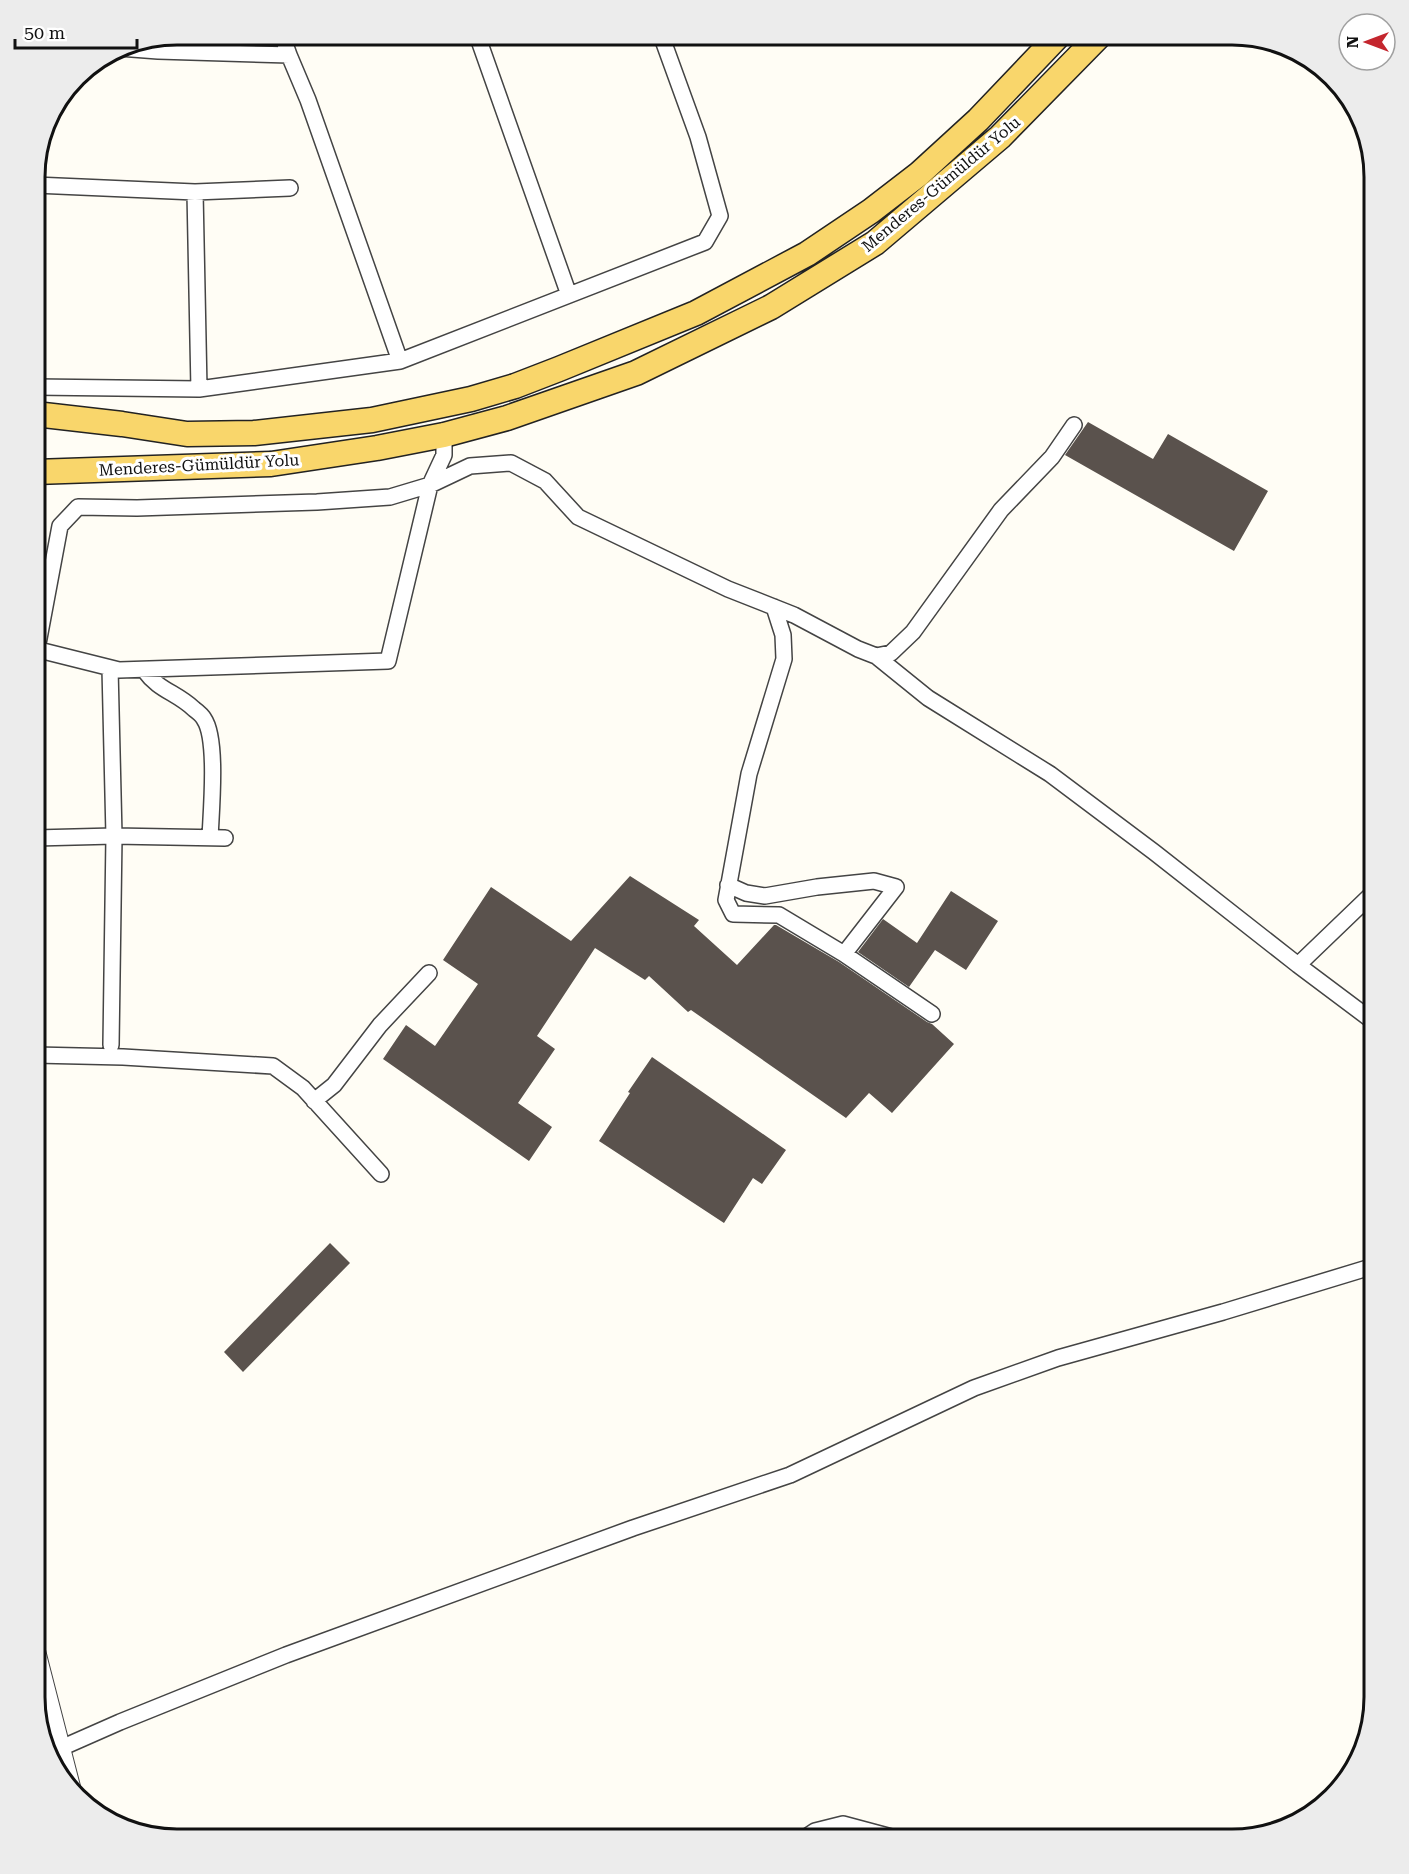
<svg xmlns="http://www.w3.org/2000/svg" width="1409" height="1874" font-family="'Roboto Serif',serif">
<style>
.building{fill:#5a524d}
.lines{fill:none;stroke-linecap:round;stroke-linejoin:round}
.minor-casing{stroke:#444;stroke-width:18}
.tertiary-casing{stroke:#444;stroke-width:22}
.primary-casing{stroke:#222;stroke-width:27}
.minor{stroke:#fff;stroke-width:15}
.tertiary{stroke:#fff;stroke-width:20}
.primary{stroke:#f9d66b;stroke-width:24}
.labels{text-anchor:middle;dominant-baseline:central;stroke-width:6;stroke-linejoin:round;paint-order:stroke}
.street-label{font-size:16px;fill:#111;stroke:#fff}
.rim{fill:none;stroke:#111;stroke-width:3}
</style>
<rect width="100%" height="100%" fill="#fffdf5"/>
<path class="building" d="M1088 422 1153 459 1168 434 1268 491 1234 551 1065 455Z
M630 876 699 920 694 926 737 965 774 925H776L839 962 927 1022 932 1024 954 1044 892 1113 869 1093 846 1118 691 1010 688 1012 649 976 645 980 595 948 537 1036 555 1049 518 1103 552 1127 529 1161 383 1059 406 1025 435 1046 478 984 443 960 491 887 571 941Z
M951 891 998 921 966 970 935 950 909 987 858 952 883 919 917 943Z
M652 1057 786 1150 762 1184 753 1178 724 1223 599 1141 630 1093 628 1092Z
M330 1243 350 1263 243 1372 224 1352Z"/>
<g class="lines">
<defs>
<path id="minor" d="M282 35 289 55 308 100 400 361
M477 35 569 295
M119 48 158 51 289 55
M35 185 195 192 290 188
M195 192 199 389
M35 387 199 389 400 361 705 242 720 216 698 137 661 35
M774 607 783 635 784 659 749 774 726 900 733 914 779 915 844 954 932 1014
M35 649 119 670 388 661 430 485 444 455V435
M37 649 60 526 78 507 137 508 317 502 390 497 430 485 470 466 511 463 545 481 578 517 728 589 794 615 858 649 876 656 891 653 913 632 1001 510 1052 457 1074 425
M876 656 928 698 1050 774 1154 852 1298 965
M110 668 114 836 111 1045
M144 670C159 691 176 692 194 709 198 712 202 715 204 719 218 739 211 812 210 838
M35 838 114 836 225 838
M728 885 746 893 765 896 817 887 874 881 896 887 844 954
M1374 1022 1298 965 1374 892
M35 1055 123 1057 273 1066 303 1088 381 1174
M314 1101 334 1085 380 1025 429 973
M61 1748 120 1722 286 1655 633 1528 790 1475 974 1388 1058 1358 1223 1312 1374 1266
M803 1839 815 1831 843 1824 899 1839"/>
<path id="tertiary" d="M35 1651 70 1787"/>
<path id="primary" d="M35 414 122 424 187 434 254 433 372 420 471 399 515 386 559 369 696 313 807 254 871 211 919 174 978 120 1059 35
M35 472 271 464 377 448 444 435 507 418 636 373 771 307 875 243 1000 137 1100 35"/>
</defs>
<use href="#minor" class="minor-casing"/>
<use href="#tertiary" class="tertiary-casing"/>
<use href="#primary" class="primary-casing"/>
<use href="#minor" class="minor"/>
<use href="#tertiary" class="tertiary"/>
<use href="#primary" class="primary"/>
</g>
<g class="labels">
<g class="street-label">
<text transform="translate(941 184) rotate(-40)">Menderes-Gümüldür Yolu</text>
<text transform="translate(199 465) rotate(-3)">Menderes-Gümüldür Yolu</text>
</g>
</g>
<path d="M0 0H1409V1874H0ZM177 45H1232A132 132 0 0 1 1364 177V1697A132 132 0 0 1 1232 1829H177A132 132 0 0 1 45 1697V177A132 132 0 0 1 177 45Z" fill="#ececec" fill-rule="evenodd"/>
<path class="rim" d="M177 45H1232A132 132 0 0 1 1364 177V1697A132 132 0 0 1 1232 1829H177A132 132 0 0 1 45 1697V177A132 132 0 0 1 177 45Z"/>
<g transform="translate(1367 42) rotate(270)"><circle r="28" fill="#ffffff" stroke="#a0a0a0" stroke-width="1.5"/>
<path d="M0-4.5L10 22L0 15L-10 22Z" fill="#c4262e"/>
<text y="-9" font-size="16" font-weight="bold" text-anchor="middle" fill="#111111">N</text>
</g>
<path d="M15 39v9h122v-9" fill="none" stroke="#111111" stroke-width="3"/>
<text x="24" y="39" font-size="18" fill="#111111" stroke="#ffffff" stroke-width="4.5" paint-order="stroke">50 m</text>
</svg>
